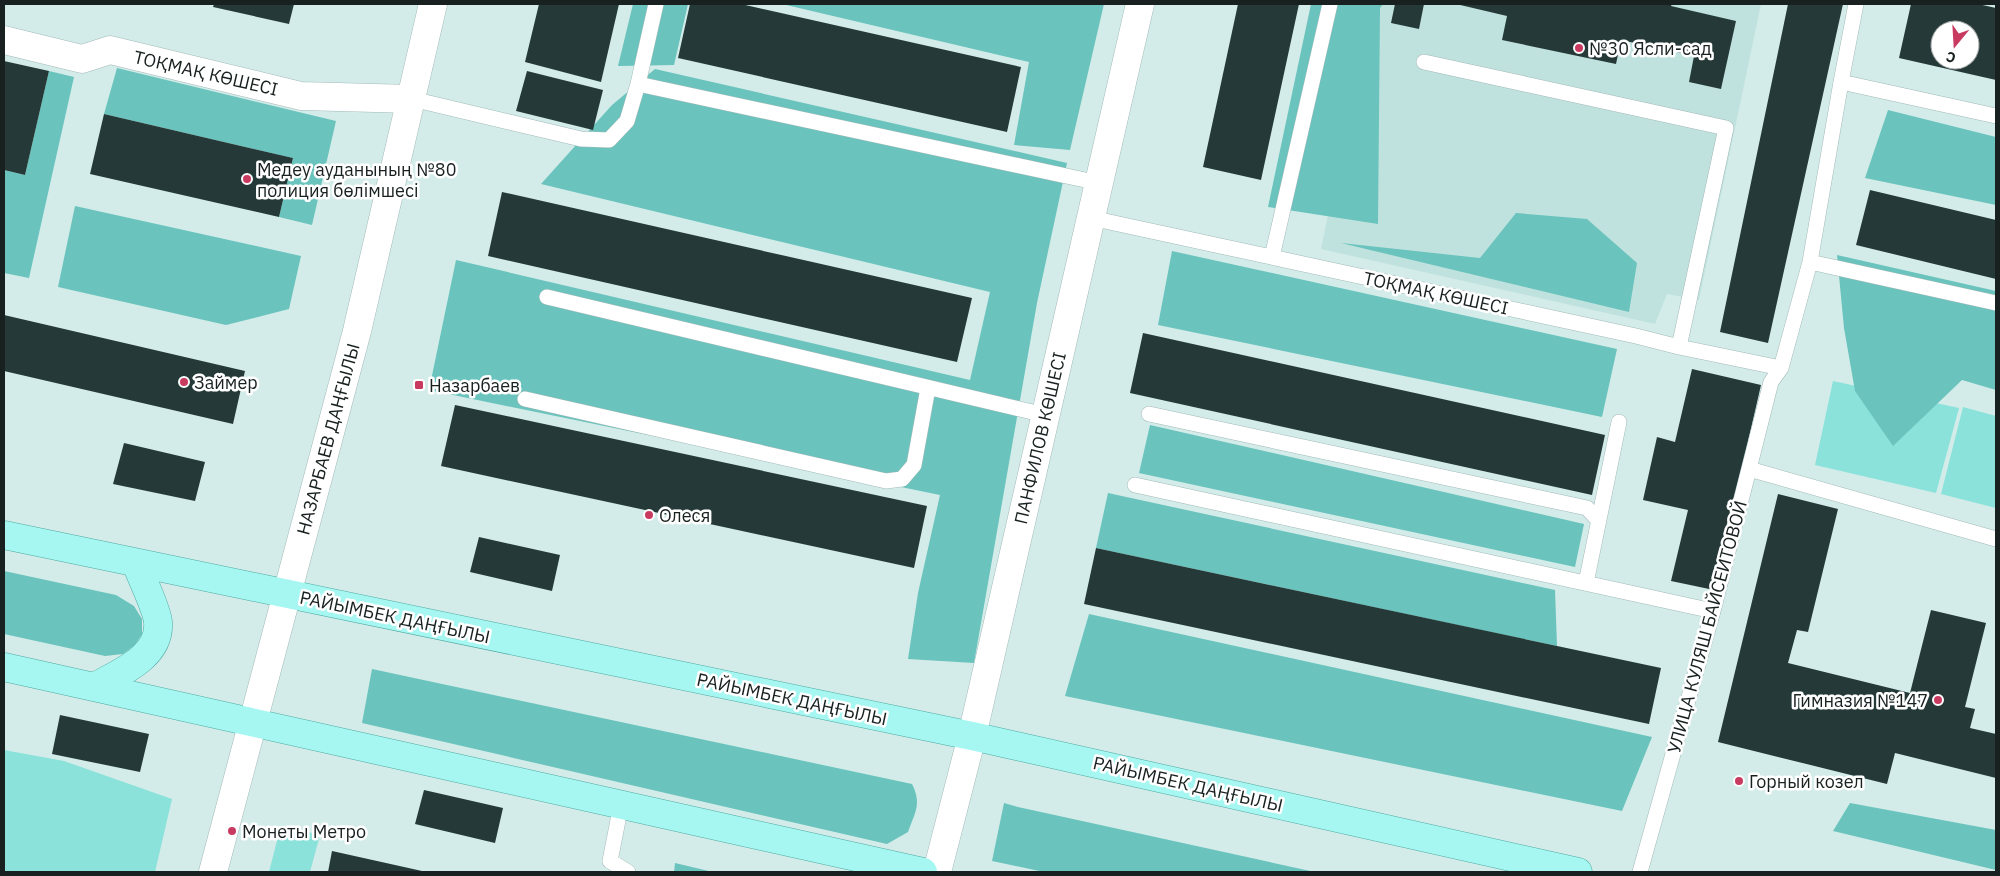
<svg xmlns="http://www.w3.org/2000/svg" width="2000" height="876" font-family="'IBM Plex Sans',sans-serif">
<style>
.built{fill:#c0e2de}
.green{fill:#8ae2db}
.forest{fill:#6ac3bd}
.building{fill:#253a38;fill-rule:evenodd}
.lines{fill:none;stroke-linecap:round;stroke-linejoin:round}
.service-casing{stroke:#a2bab8;stroke-width:16}
.minor-casing{stroke:#a2bab8;stroke-width:29}
.tertiary-casing{stroke:#a2bab8;stroke-width:29}
.secondary-casing{stroke:#a2bab8;stroke-width:29}
.primary-casing{stroke:#4ea8a1;stroke-width:29}
.service{stroke:#fff;stroke-width:15}
.minor{stroke:#fff;stroke-width:28}
.tertiary{stroke:#fff;stroke-width:28}
.secondary{stroke:#fff;stroke-width:28}
.primary{stroke:#a6f7f1;stroke-width:28}
.poi-dot{fill:#c93a60;stroke:#fff;stroke-width:2}
.labels{text-anchor:middle;dominant-baseline:central;stroke-width:5;stroke-linejoin:round;paint-order:stroke}
.poi-label{font-size:18px;fill:#182120;stroke:#fff;text-anchor:start}
.street-label{font-size:18px;fill:#182120;stroke:#fff}
</style>
<rect width="100%" height="100%" fill="#d3ece9"/>
<path class="built" d="M1372 4H1761L1699 300 1667 294 1655 324 1321 249Z"/>
<path class="green" d="M1833 381 1959 408 1936 493 1815 465Z
M1963 407 1996 416V508L1941 494Z
M4 750 64 761 172 799 155 872H4Z
M281 825 320 835 310 872H269Z"/>
<path class="forest" d="M633 4H688L674 65 618 66Z
M782 4H1104L1070 150 1014 145 1029 62Z
M1311 4H1383L1380 8 1378 224 1268 207Z
M117 68 336 121 312 225 279 217 293 158 104 114Z
M655 69 1067 163 1037 303 974 663 908 659 918 593 940 495 429 390 456 260 970 380 990 292 541 184 612 105Z
M49 71 74 77 29 278 4 273V170L25 175Z
M1888 110 1996 137V205L1865 178Z
M75 206 301 256 289 309 226 325 58 287Z
M1516 213 1587 219 1637 263 1629 312 1341 243 1480 258Z
M1172 251 1617 349 1602 417 1158 325Z
M1837 255 1996 291V390L1962 380 1893 446 1855 391 1844 328Z
M1150 425 1584 524 1575 567 1139 473Z
M1108 493 1555 590 1557 646 1096 548Z
M4 571 116 595 134 606 142 619V634L135 645 123 654 105 656 4 634Z
M1089 614 1652 737 1622 811 1065 696Z
M372 669 912 784C922 804 915 812 908 832L887 844 362 723Z
M1004 803 1018 807 1315 872H1044L992 861Z
M1850 803 1996 830V870L1833 831Z
M675 863 713 872H674Z"/>
<path class="building" d="M214 4H294L289 24 213 7Z
M539 4H619L601 82 525 62Z
M690 4H741L1021 67 1007 132 678 58Z
M1238 4H1299L1261 180 1203 167Z
M1395 4H1424L1419 29 1391 23Z
M1456 4H1672L1671 6 1736 21 1721 89 1689 82 1694 56 1621 40 1616 64 1502 40 1507 16Z
M1788 4H1843L1768 343 1720 332Z
M1911 4H1978L1996 8V80L1899 58ZM1940 30H1970V60H1940Z
M4 61 49 71 25 175 4 170Z
M527 71 603 90 593 130 516 111Z
M104 114 293 158 279 217 90 174Z
M1870 190 1996 220V279L1856 245Z
M502 192 972 298 957 362 488 256Z
M4 315 245 371 233 424 4 371Z
M1143 333 1605 435 1592 495 1130 393Z
M1692 369 1761 385 1714 590 1671 581 1688 510 1643 500 1657 437 1675 442Z
M455 405 927 506 914 568 441 466Z
M124 443 205 462 195 501 113 484Z
M1778 494 1838 509 1808 632 1797 630 1788 663 1910 693 1931 610 1986 623 1965 707 1975 709 1970 728 1996 734V778L1895 753 1887 784 1718 742Z
M479 537 560 555 552 591 470 572Z
M1096 548 1661 668 1649 724 1084 604Z
M60 715 149 734 140 772 52 754Z
M424 790 503 808 495 843 415 824Z
M332 851 422 871V872H328Z"/>
<g class="lines">
<defs>
<path id="service" d="M1424 62 1726 128 1679 347
M1841 82 1996 116
M638 84 1099 183
M412 99 581 139 609 140 627 121 638 84 656 4
M1091 218 1636 336 1679 347 1781 368
M1272 257 1330 4
M1810 262 1996 303
M547 297 1045 415
M525 399 886 481 902 479 914 465 928 388
M1149 414 1587 508 1599 521
M1749 469 1996 539
M1135 485 1713 611
M1586 583 1619 422
M621 805 610 861 628 872
M1640 872 1713 611 1771 382 1781 368 1810 262 1841 82 1856 4"/>
<path id="minor" d="M4 40 82 59 110 50 301 96 412 99"/>
<path id="tertiary" d="M937 872 972 736 1140 4"/>
<path id="secondary" d="M213 872 357 331 433 4"/>
<path id="primary" d="M4 535 972 736 1578 872
M4 667 923 872
M94 687C119 673 161 657 158 622 157 609 141 577 136 563"/>
</defs>
<use href="#service" class="service-casing"/>
<use href="#minor" class="minor-casing"/>
<use href="#tertiary" class="tertiary-casing"/>
<use href="#secondary" class="secondary-casing"/>
<use href="#primary" class="primary-casing"/>
<use href="#service" class="service"/>
<use href="#minor" class="minor"/>
<use href="#tertiary" class="tertiary"/>
<use href="#secondary" class="secondary"/>
<use href="#primary" class="primary"/>
</g>
<g class="poi-dot">
<circle cx="1579" cy="48" r="5"/>
<circle cx="247" cy="179" r="5"/>
<circle cx="184" cy="382" r="5"/>
<rect x="414" y="380" width="10" height="10" rx="2.5"/>
<circle cx="649" cy="515" r="5"/>
<circle cx="1938" cy="700" r="5"/>
<circle cx="1739" cy="781" r="5"/>
<circle cx="232" cy="831" r="5"/>
</g>
<g class="labels">
<g class="poi-label">
<text x="1589" y="48">№30 Ясли-сад</text>
<text x="257" y="169">Медеу ауданының №80<tspan x="257" dy="21">полиция бөлімшесі</tspan></text>
<text x="194" y="382">Займер</text>
<text x="429" y="385">Назарбаев</text>
<text x="659" y="515">Олеся</text>
<text x="1928" y="700" text-anchor="end">Гимназия №147</text>
<text x="1749" y="781">Горный козел</text>
<text x="242" y="831">Монеты Метро</text>
</g>
<g class="street-label">
<text transform="translate(206 73) rotate(13)">ТОҚМАҚ КӨШЕСІ</text>
<text transform="translate(1436 293) rotate(12)">ТОҚМАҚ КӨШЕСІ</text>
<text transform="translate(1040 438) rotate(-77)">ПАНФИЛОВ КӨШЕСІ</text>
<text transform="translate(328 439) rotate(-75)">НАЗАРБАЕВ ДАҢҒЫЛЫ</text>
<text transform="translate(395 617) rotate(12)">РАЙЫМБЕК ДАҢҒЫЛЫ</text>
<text transform="translate(1707 627) rotate(-75)">УЛИЦА КУЛЯШ БАЙСЕИТОВОЙ</text>
<text transform="translate(792 699) rotate(12)">РАЙЫМБЕК ДАҢҒЫЛЫ</text>
<text transform="translate(1188 784) rotate(13)">РАЙЫМБЕК ДАҢҒЫЛЫ</text>
</g>
</g>
<rect width="2000" height="876" fill="none" stroke="#182120" stroke-width="10"/>
<g transform="translate(1955 45) rotate(198)"><circle r="24" fill="#ffffff" stroke="#a3a6a6"/>
<path d="M0-4L9 19L0 12L-9 19Z" fill="#c93a60"/>
<text y="-8" font-size="14" font-weight="bold" text-anchor="middle" fill="#182120">С</text>
</g>
</svg>
